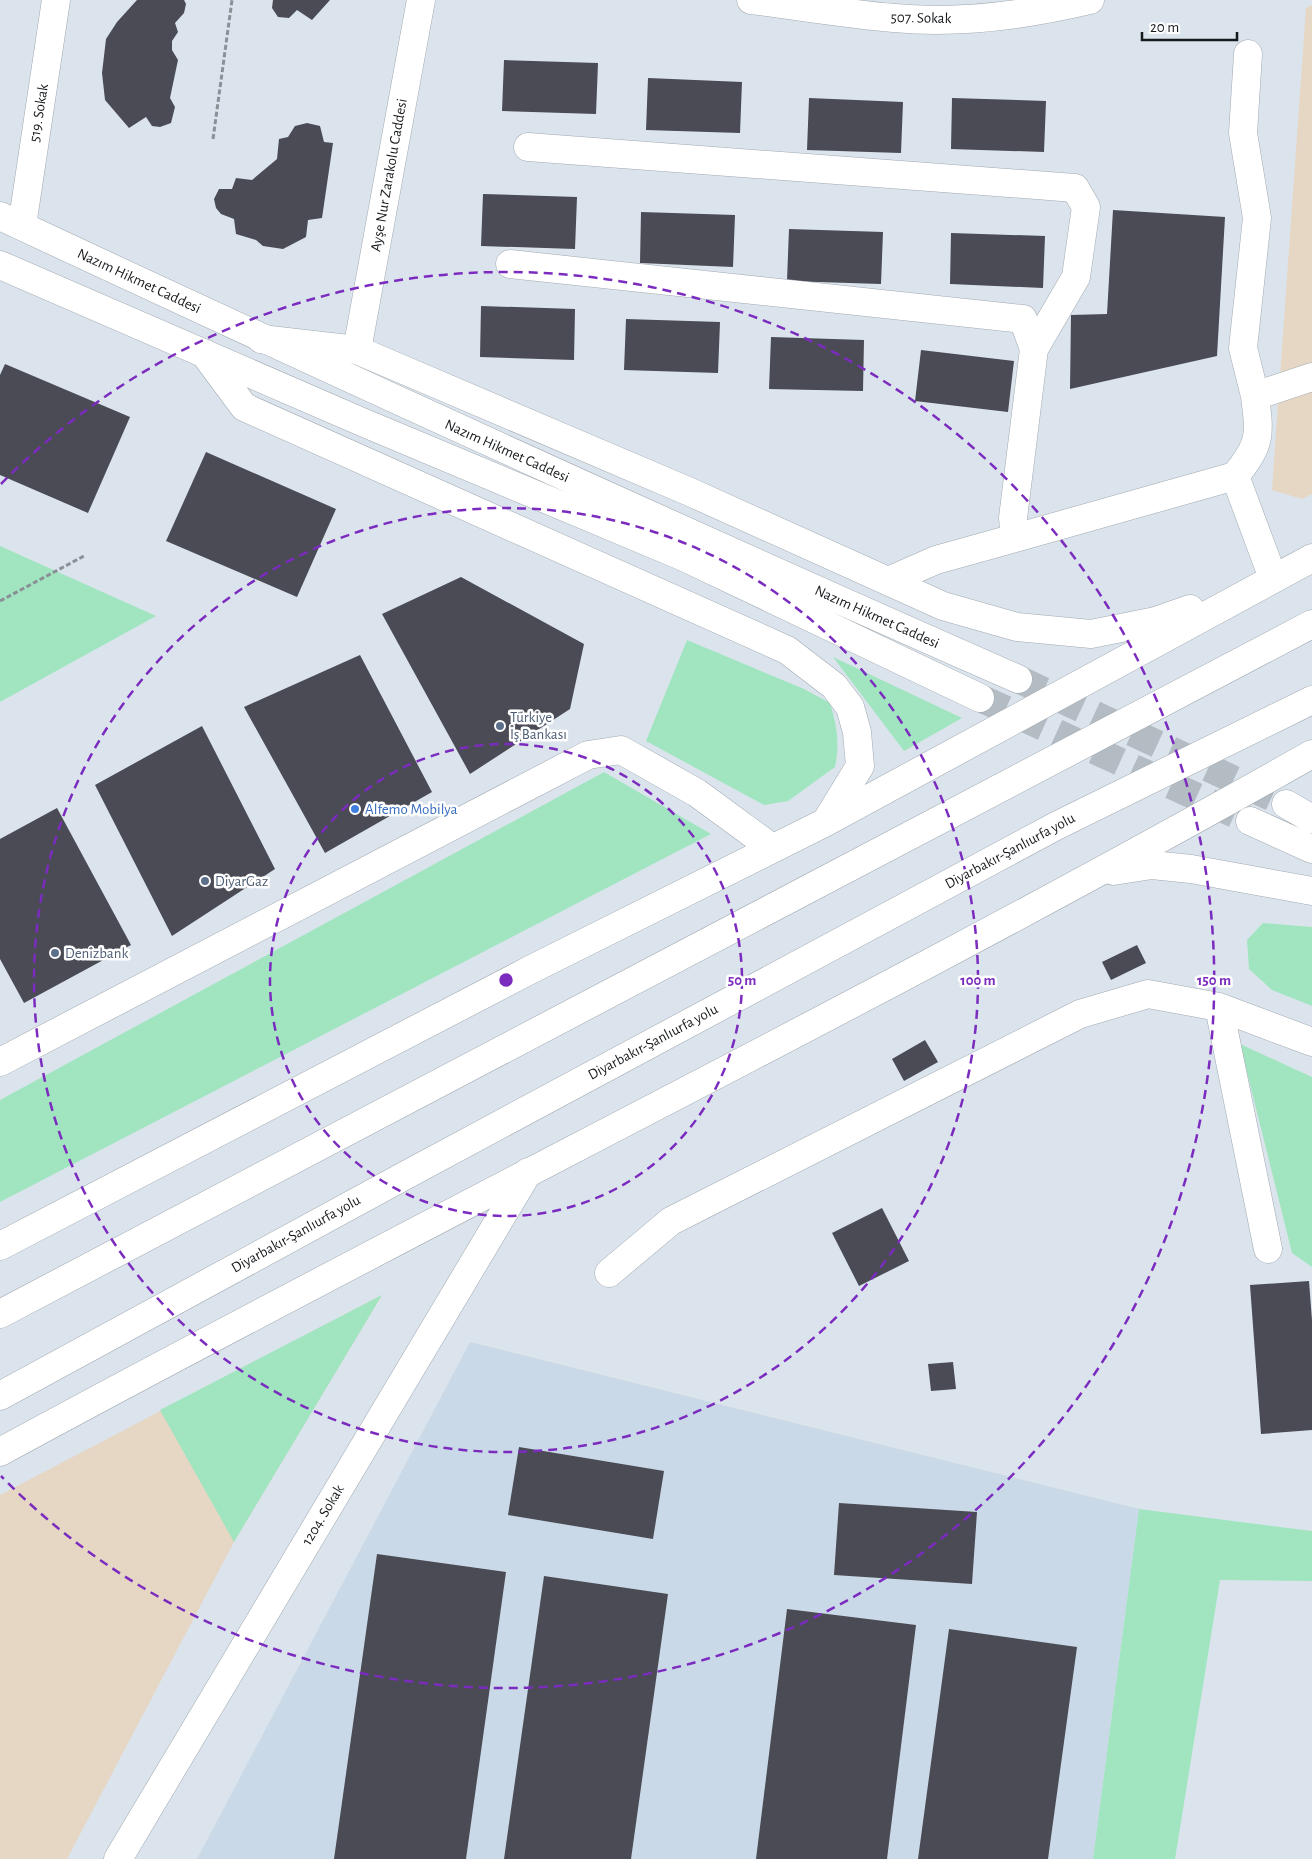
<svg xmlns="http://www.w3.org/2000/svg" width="1312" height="1859" font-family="'Alegreya Sans',sans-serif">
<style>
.built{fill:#cad9e7}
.medical{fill:#e6d6c4}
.green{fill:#a0e5c0}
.building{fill:#4a4b54}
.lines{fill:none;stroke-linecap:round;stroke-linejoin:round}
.major-tunnel{stroke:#b4bcc3;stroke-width:28;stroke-dasharray:28 14;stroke-linecap:butt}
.minor-casing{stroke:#a1a9b1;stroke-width:29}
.major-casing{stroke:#a1a9b1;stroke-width:29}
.highway-casing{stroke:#a1a9b1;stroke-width:29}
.path{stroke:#8a9096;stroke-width:3;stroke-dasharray:5 2.5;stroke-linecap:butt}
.minor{stroke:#fff;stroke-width:28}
.major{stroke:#fff;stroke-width:28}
.highway{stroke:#fff;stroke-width:28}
.ring{fill:none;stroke:#7b2cbf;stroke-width:2.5;stroke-dasharray:9 6}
.service-dot{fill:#5c6f8a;stroke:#fff;stroke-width:2}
.shop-dot{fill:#3f7fe0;stroke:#fff;stroke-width:2}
.labels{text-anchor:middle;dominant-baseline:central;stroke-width:5;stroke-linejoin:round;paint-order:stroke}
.street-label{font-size:15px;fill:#171a1d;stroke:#fff}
.service-label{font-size:15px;fill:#4e5e75;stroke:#fff;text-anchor:start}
.shop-label{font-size:15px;fill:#366cbe;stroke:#fff;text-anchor:start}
.centre{fill:#7b2cbf;stroke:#fff;stroke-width:2.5}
.ring-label{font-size:15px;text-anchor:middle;font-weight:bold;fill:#7b2cbf;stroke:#fff;stroke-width:5;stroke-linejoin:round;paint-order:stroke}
</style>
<rect width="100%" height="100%" fill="#dbe4ec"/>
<path class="built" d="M470 1342 1139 1509 1093 1859H197Z"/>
<path class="medical" d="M1312 5V494L1302 499 1272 490 1306 8Z
M382 1295 234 1542 67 1859H0V1495Z"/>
<path class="green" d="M0 546 156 616 0 702Z
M687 640 804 689 830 703C837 726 840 744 835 767L788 801 764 805 646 741Z
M833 657 962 718 904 751Z
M604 772 711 834 0 1202V1100Z
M1263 923 1312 927V1006L1272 990 1249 969 1247 940Z
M1240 1044 1312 1077V1267L1292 1253Z
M382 1295 234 1542 160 1410Z
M1139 1509 1312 1531V1581L1220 1580 1175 1859H1093Z"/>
<path class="building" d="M137 0H184L186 4 184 13 175 23 178 32 172 41V50L178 60 170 98 175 107 171 123 160 127 152 126 146 117 129 128 105 100 102 73 106 39 117 22Z
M273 0H330L312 20 297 10 289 18 278 17 272 8Z
M504 60 598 63 596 114 502 111Z
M648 78 742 82 740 133 646 130Z
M809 98 903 102 901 153 807 150Z
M952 98 1046 101 1044 152 951 149Z
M307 123 320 126 324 142 333 143 322 218 308 220 306 237 283 249 263 246 256 240 236 234 234 219 221 214 216 208 214 199 219 189H232L236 178 252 180 277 159 279 139 288 137 295 126Z
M483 194 577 197 575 249 481 246Z
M1113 210 1225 217 1217 356 1070 389 1071 315 1107 314Z
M641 212 735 215 733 267 640 263Z
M789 229 883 232 881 284 787 281Z
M951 233 1045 236 1043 288 950 284Z
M481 306 575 309 574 360 480 357Z
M626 319 720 322 718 373 624 370Z
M771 337 864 340 863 391 769 389Z
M921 350 1014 361 1008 412 915 401Z
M5 364 130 417 88 513 0 475V375Z
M206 452 336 509 297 597 166 541Z
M461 577 584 644 570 709 470 774 382 614Z
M360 655 432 792 325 853 244 707Z
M202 726 275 869 172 936 95 785Z
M57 808 131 945 24 1003 0 959V839Z
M1137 945 1146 963 1111 980 1102 962Z
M925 1040 938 1062 904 1081 892 1059Z
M882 1208 909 1261 859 1286 832 1233Z
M1309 1281 1312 1320V1430L1261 1434 1250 1285Z
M953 1362 956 1389 931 1391 928 1364Z
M519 1447 664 1471 653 1539 508 1515Z
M839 1503 977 1512 972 1584 834 1575Z
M377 1554 506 1572 466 1859H334Z
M544 1576 668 1594 631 1859H504Z
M787 1609 916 1625 887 1859H756Z
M949 1629 1077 1647 1048 1859H918Z"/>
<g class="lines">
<path class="major-tunnel" d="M1018 679 1286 804
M980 698 1250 821"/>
<defs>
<path id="minor" d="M751 0C799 6 846 14 894 18 959 24 1027 15 1090 0
M1248 54 1243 133 1257 218 1243 348 1255 396
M528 147 1075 188 1086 207 1076 277 1034 349
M22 226 56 0
M510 264 1023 319 1034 349 1013 518 1015 538 1235 476 1273 578
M357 350 421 0
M1235 476C1261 444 1260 436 1255 396L1312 377
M888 581 936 560 1015 538
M1219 1007 1268 1249
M0 1062 588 755 621 750 697 793 772 848
M609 1273 671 1221 1080 1014 1148 994 1219 1007 1312 1042
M118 1859 528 1172"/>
<path id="major" d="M0 216C338 374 677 529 1018 679
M0 265 362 422 684 557 980 698
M1286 804 1312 819
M1250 821 1312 849"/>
<path id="highway" d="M261 339 357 350 690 492 943 606 1017 627 1091 634 1156 621 1190 609
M204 353 244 407 787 650 834 686 850 707 857 732 860 766 827 820
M1113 871 1152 865 1191 869 1312 891
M0 1246 530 970 826 822 1312 558
M0 1314 1312 624
M0 1396 406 1175 1056 826 1312 700
M0 1452C435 1215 881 998 1312 754"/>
</defs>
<use href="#minor" class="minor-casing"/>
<use href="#major" class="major-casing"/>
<use href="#highway" class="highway-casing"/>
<path class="path" d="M213 139 232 0
M0 601 84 556"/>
<use href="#minor" class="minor"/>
<use href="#major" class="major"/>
<use href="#highway" class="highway"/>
</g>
<g class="ring">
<circle cx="506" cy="980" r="236"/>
<circle cx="506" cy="980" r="472"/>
<path d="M1 484A708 708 0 1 1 1 1476"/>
</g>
<g class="service-dot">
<circle cx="500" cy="726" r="5"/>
<circle cx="205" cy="881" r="5"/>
<circle cx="55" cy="953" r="5"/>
</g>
<circle class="shop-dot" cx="355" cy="809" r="5"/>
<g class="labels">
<g class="street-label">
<text transform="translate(921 18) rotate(1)">507. Sokak</text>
<text transform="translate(39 113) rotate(-81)">519. Sokak</text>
<text transform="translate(389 175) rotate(-80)">Ayşe Nur Zarakolu Caddesi</text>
<text transform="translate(139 281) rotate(25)">Nazım Hikmet Caddesi</text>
<text transform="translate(507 451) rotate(24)">Nazım Hikmet Caddesi</text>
<text transform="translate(877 617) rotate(24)">Nazım Hikmet Caddesi</text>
<text transform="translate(1010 851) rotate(-28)">Diyarbakır-Şanlıurfa yolu</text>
<text transform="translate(653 1042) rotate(-28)">Diyarbakır-Şanlıurfa yolu</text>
<text transform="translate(296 1234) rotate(-29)">Diyarbakır-Şanlıurfa yolu</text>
<text transform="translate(323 1515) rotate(-59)">1204. Sokak</text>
</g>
<g class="service-label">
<text x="510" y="717">Türkiye<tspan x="510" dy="17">İş Bankası</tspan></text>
<text x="215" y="881">DiyarGaz</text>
<text x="65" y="953">Denizbank</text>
</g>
<g class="shop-label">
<text x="365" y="809">Alfemo Mobilya</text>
</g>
</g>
<circle cx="506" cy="980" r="8" class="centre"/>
<g class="ring-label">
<text x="742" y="985">50 m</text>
<text x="978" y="985">100 m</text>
<text x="1214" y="985">150 m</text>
</g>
<path d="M1142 32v8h95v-8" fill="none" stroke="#171a1d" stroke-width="2.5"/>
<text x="1150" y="32" font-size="15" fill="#171a1d" stroke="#ffffff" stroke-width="4" paint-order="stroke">20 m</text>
</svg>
